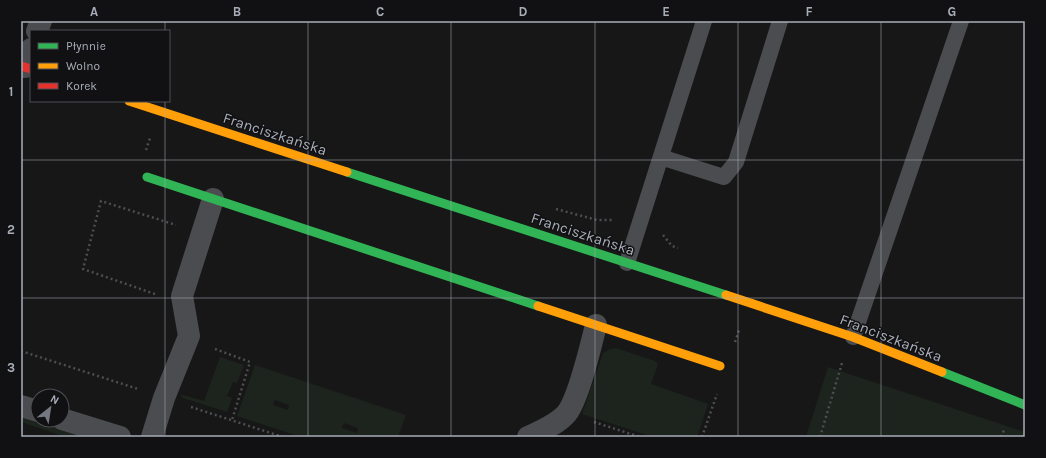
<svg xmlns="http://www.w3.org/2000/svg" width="1046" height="458" font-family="Karla,sans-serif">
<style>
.green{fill:#1d241e;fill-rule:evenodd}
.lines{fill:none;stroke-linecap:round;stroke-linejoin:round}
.path{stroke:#4d4e52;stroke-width:2.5;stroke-dasharray:2 3;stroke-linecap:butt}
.lane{stroke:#4b4c50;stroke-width:16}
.street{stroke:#4b4c50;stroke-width:22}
.fast{stroke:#30b455;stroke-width:9}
.slow{stroke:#ff9f0a;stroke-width:9}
.jam{stroke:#e5322d;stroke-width:9}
.grid{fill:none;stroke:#a8adb8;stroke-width:1;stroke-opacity:0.55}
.labels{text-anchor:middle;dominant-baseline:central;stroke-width:3;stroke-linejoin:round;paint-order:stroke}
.street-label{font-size:15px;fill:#a8adb8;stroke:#111113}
.neatline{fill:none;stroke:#a8adb8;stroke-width:1.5}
.grid-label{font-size:13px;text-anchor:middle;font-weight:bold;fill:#a8adb8}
</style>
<rect width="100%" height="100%" fill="#171717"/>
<path class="green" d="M616 348 655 361 658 364 651 384 708 404 697 437H653L582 414 603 353 610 349Z
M220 357 244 365 237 383 233 382 227 396 232 398 227 412 183 398 180 394 204 401Z
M255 365 406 415 398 437H301L237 416ZM275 400 289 405 288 410 273 405ZM344 423 358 428 357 433 342 428Z
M828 367 1025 432V437H806Z
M21 415 89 437H66L21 422Z"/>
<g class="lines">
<path class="path" d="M146 150 150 138
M556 209 597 220H613
M663 235 672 246 678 248
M155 294 83 269 101 201 176 225
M735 342 739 330
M215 349 250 362 232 420
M21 351 138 389
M191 407 283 437
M594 422 640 437
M702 437 717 394
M820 437 842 363
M1001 437 1005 428"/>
<path class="lane" d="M661 157 724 177 736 162 780 21
M627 263 704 21
M853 337 961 21"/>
<path class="street" d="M37 31 41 21
M25 67 31 49
M21 406 38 411
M62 419 120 437
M152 437 164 398 189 336 182 296 213 199
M528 437C541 431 558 424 567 413 579 397 591 345 596 325"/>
<path class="fast" d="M347 172 726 295
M147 177 538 306
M942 372 1025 405"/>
<path class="slow" d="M129 101 347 172
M726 295 853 337 942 372
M538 306 720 366"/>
<path class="jam" d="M21 66 31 69"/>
</g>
<path class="grid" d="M165 21V31M308 21V437M451 21V437M595 21V437M738 21V437M881 21V437M165 101V437M21 160H1025M21 298H1025"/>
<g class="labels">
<g class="street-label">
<text transform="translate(275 134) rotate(18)">Franciszkańska</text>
<text transform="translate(583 234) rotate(18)">Franciszkańska</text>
<text transform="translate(891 338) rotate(21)">Franciszkańska</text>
</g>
</g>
<rect width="1046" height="458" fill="none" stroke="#111113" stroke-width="44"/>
<rect x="30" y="30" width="140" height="72" fill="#111113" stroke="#4d4f55"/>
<rect x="38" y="43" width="20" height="6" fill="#30b455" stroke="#4d4f55"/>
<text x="66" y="50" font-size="12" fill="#a8adb8">Płynnie</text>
<rect x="38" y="63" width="20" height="6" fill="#ff9f0a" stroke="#4d4f55"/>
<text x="66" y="70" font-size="12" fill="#a8adb8">Wolno</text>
<rect x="38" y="83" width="20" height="6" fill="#e5322d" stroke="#4d4f55"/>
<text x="66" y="90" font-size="12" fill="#a8adb8">Korek</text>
<g transform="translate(50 408) rotate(30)"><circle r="19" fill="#111113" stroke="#4d4f55"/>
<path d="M0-3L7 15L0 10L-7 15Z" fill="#757880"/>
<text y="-6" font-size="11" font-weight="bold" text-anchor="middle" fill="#a8adb8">N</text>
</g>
<rect x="22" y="22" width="1002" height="414" class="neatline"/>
<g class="grid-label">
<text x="94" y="16">A</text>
<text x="237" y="16">B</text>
<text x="380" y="16">C</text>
<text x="523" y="16">D</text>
<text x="666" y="16">E</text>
<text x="809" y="16">F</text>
<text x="952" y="16">G</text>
<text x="11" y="96">1</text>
<text x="11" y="234">2</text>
<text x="11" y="372">3</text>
</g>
</svg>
